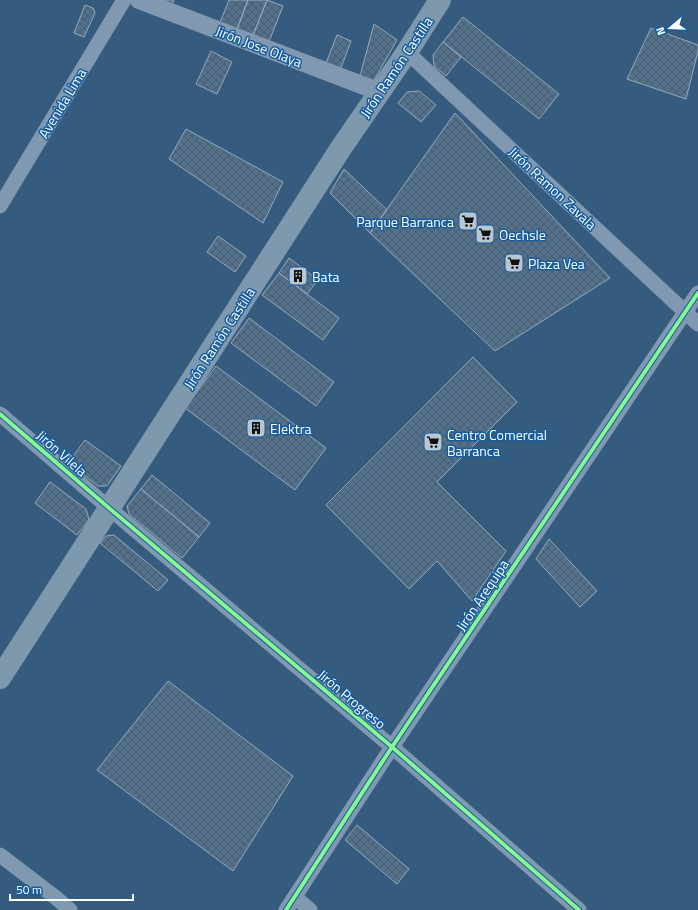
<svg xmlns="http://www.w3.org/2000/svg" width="698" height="910" font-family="'Titillium Web',sans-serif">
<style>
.building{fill:url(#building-cross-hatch);stroke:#95aabd}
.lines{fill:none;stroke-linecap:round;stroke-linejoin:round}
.minor{stroke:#8098b0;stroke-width:15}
.tertiary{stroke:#8098b0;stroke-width:18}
.primary{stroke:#7e98ae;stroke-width:22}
.cycleway-casing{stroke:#165d9e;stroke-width:6}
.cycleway{stroke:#87f88f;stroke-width:4}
.labels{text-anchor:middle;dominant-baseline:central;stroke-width:3;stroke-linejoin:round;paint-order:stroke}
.street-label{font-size:14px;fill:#fff;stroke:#165d9e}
.poi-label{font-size:14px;fill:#fff;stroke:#165d9e;text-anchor:start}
</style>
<defs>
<pattern id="building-cross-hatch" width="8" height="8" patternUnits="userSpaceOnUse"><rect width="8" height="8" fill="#52718d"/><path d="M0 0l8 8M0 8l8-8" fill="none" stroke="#4e5b66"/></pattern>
</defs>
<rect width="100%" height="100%" fill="#355c7f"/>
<path class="building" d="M160 0H174L171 6Z
M229 0H248L236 32 219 25Z
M248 0H267L252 38 236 32Z
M267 0 283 6 268 44 252 38Z
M85 5 93 8 95 13 84 37 74 33Z
M463 17 559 94 539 119 443 42Z
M374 24 397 40 373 82 360 76Z
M651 28 698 45V51L686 99 627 79Z
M337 35 351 41 341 68 326 63Z
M443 42 461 57 446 76 434 66 433 55Z
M211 51 232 62 217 94 196 84Z
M419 91 436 105 421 122 398 103 407 92Z
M455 113 610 278 495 351 370 233Z
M186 129 283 182 263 223 169 159Z
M344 169 387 210 370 233 330 193Z
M218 236 246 256 235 272 207 252Z
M289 258 318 280 307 294 279 273Z
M279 273 339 318 323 340 262 295Z
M249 318 334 382 316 406 231 343Z
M473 357 517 402 437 482 506 551 472 601 437 561 409 589 326 505Z
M216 366 326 448 295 490 185 408Z
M85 440 121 466 107 486H98L68 463Z
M152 475 210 523 199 537 141 489Z
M50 482 86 509 89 519 77 535 35 503Z
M141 489 199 537 182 558 129 514 127 506Z
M114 535 168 580 158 591 100 543 106 536Z
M549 539 597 591 580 607 536 559Z
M168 681 293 776 233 871 97 770Z
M357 825 409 869 397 884 345 840Z"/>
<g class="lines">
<path class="minor" d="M407 52 698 324
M0 206 124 0
M0 414 109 508 392 747 579 910
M0 855 55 897 70 910
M295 897 310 910
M286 910 392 747 698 293"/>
<path class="tertiary" d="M139 0 380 92"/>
<path class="primary" d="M0 678 341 148 407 52 440 0"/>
<defs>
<path id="cycleway" d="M0 414 109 508 392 747 579 910
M286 910 392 747 698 293"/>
</defs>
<use href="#cycleway" class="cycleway-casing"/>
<use href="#cycleway" class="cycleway"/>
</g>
<defs>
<symbol id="supermarket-square" viewBox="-11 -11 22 22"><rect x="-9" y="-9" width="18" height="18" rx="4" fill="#b8c6d2" stroke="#165d9e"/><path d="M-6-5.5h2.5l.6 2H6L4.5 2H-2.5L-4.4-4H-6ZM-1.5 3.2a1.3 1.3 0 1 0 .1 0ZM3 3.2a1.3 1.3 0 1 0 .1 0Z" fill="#111"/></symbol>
<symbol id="building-square" viewBox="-11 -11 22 22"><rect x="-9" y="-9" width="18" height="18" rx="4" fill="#b8c6d2" stroke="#165d9e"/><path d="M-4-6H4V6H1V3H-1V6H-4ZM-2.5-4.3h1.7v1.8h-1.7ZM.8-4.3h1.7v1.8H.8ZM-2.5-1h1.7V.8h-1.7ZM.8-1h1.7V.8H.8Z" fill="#111"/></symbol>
</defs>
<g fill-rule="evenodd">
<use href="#supermarket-square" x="457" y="210" width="22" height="22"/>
<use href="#supermarket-square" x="474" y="223" width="22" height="22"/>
<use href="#supermarket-square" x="503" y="252" width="22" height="22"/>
<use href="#building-square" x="287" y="265" width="22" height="22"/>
<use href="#building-square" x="245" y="417" width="22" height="22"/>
<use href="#supermarket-square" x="422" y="431" width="22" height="22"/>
</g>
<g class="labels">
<g class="street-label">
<text transform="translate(259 46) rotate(21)">Jirón Jose Olaya</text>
<text transform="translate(396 67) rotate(-56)">Jirón Ramón Castilla</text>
<text transform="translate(62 103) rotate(-59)">Avenida Lima</text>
<text transform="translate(553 188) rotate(43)">Jirón Ramon Zavala</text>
<text transform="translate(219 338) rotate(-57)">Jirón Ramón Castilla</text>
<text transform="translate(62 453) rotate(41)">Jirón Vilela</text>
<text transform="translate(482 595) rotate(-56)">Jirón Arequipa</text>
<text transform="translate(352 699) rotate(40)">Jirón Progreso</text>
</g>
<g class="poi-label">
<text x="454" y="221" text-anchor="end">Parque Barranca</text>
<text x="499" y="234">Oechsle</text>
<text x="528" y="263">Plaza Vea</text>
<text x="312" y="276">Bata</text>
<text x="270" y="428">Elektra</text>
<text x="447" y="434">Centro Comercial<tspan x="447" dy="16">Barranca</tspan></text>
</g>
</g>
<g transform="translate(670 28) rotate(251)" stroke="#165d9e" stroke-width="3" paint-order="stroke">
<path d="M0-3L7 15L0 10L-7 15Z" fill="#ffffff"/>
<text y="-6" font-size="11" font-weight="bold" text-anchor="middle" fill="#ffffff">N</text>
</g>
<path d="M10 894v6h123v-6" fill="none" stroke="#ffffff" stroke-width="2"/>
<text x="16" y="894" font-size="12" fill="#ffffff" stroke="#165d9e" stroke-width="3" paint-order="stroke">50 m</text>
</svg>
